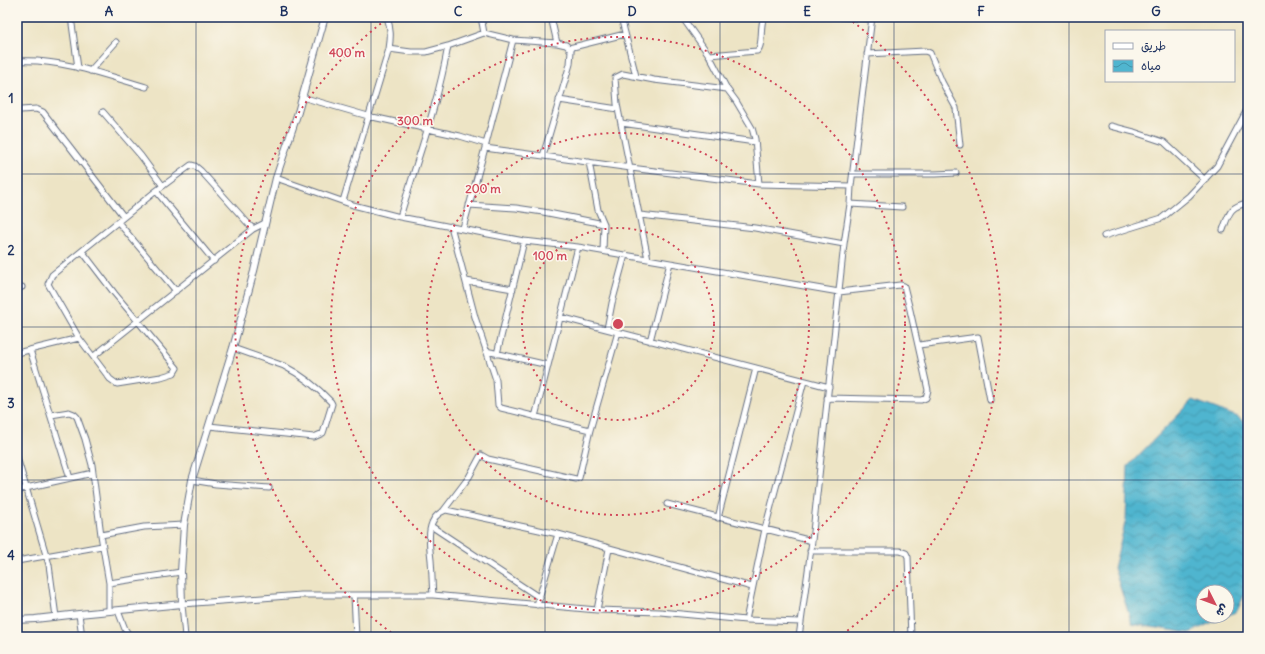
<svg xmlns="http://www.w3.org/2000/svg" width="1265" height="654" font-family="Delius,'Playpen Sans Arabic',sans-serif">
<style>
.water{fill:url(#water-waves);stroke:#367296}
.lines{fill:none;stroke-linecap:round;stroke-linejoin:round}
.minor-casing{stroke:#646e82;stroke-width:7}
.tertiary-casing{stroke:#646e82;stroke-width:8}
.minor{stroke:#fff;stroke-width:5}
.tertiary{stroke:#fff;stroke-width:6}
.grid{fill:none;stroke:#1b2f5e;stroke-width:1;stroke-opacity:0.55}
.ring{fill:none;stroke:#d1495b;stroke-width:2;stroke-dasharray:2 4}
.centre{fill:#d1495b;stroke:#fbf7ec;stroke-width:2}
.ring-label{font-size:12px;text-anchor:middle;font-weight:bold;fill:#d1495b;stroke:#fbf7ec;stroke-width:3;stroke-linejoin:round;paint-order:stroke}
.neatline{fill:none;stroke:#1b2f5e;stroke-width:1.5}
.grid-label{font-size:13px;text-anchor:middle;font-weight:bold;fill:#1b2f5e}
</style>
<defs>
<pattern id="water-waves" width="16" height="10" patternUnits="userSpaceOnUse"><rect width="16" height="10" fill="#50b5cf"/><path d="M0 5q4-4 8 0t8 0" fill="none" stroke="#4294ab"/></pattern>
</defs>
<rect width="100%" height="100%" fill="#fbf7ec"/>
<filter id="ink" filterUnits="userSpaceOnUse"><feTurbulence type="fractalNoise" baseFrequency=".025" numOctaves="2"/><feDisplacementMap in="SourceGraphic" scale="8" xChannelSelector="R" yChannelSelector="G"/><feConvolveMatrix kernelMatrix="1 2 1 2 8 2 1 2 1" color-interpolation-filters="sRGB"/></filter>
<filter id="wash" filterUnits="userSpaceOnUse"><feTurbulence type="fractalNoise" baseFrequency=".012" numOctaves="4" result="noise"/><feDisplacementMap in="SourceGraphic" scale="16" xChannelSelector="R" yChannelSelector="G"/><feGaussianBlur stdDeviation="0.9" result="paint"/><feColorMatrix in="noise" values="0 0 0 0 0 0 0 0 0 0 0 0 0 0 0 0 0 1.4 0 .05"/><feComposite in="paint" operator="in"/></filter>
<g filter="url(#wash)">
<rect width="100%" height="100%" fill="#ede4c5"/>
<path class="water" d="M1193 400 1238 417 1248 426V587L1237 611 1227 616V592H1203V616H1226L1189 633 1132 624 1114 568 1126 519 1128 466Z"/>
</g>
<g filter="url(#ink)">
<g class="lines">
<defs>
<path id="minor" d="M71 17 78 68
M481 17 484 33
M551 17 557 43
M621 17 636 76
M682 17 709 55 727 89 736 101 752 128 755 139 759 184
M842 17 871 19
M389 49 411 52H426L448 46 484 33 513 40 557 43 566 45 569 48 625 34
M867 54 925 51 930 53 942 82 956 108 960 145
M709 55 757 51C764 45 759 27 764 17
M17 61C58 58 106 75 146 87
M90 71 116 42
M302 97 368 116 460 136 486 144
M559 100 618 109
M21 110 36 109 43 112 124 217
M103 112 141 156 163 186
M621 123 755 142
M1111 126 1134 132 1164 142 1205 180
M485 148 631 168 759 184 851 186
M543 156 570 64 571 51 569 48
M589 162 598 210 604 224 603 251
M853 174H936L956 173
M276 178 353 205 400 217 524 241 578 247 839 292 900 285 904 286 910 310 928 390 926 398 921 400 827 398
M156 191 214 261
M343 201 389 49C391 37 391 29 387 17
M850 204 902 207
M469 205 516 208 543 212 604 224
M640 215 755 228 844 244
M400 217C417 160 438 104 448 46
M118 222 176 291
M451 226 475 317 496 380 498 405 501 408 590 430
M463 228 485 148 513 40
M1223 230C1229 213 1230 206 1248 203
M1104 236 1162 218 1189 196 1217 166 1248 108
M82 251 115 294 177 368 174 373 161 377 117 384 110 379 79 338 48 284 52 275 156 191 191 165 195 166 201 171 253 229
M648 259 617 104 615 78 623 74 654 80 727 89
M466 281 513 289
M17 288 22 287
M560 317 829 387
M607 329 612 303 625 255
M650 341 670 263
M919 345 978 337 990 400
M30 350 70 478
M486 351 548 365
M17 353 79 338
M497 354 524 241
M94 356 253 229 265 223
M51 415 69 412 74 414 77 417 85 439 92 465 101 535 109 583V611
M535 417 578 247
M209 426 314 437 323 433 324 430 332 404 331 402C317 387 302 375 284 366L233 348
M17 457 49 565 56 617
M192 480 216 484 269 488
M17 490 93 473
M667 504 812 541
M444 510 469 477 481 455 488 459 576 479 579 478 590 430 618 332
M718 518 756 368
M431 526 540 598
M101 535 144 527 184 525
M810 551H900L906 553 908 557 911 637
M17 561 102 546
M109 583 181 572
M354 595 356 637
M433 595C432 583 432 572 431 560 429 542 425 517 446 510L558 534 752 587
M537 605 558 534
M597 610 609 549
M118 611 125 629 130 637
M79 614 82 637
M746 620 765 529 804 381
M185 637 182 604 301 595H433L597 610 660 612 746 620 801 622
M799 637 812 541 844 244 850 204 851 186 872 17"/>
<path id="tertiary" d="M17 620 35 619 79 614 182 604 181 572 184 525 192 480 233 348 254 271 276 178 298 112 325 17"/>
</defs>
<use href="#minor" class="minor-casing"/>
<use href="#tertiary" class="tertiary-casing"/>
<use href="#minor" class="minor"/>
<use href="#tertiary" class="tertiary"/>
</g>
</g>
<path class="grid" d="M196 17V637M371 17V637M545 17V637M720 17V637M894 17V637M1069 17V637M17 174H1248M17 327H1248M17 480H1248"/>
<g class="ring">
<circle cx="618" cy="324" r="96"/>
<circle cx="618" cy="324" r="191"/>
<circle cx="618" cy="324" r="287"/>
<path d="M396 636A383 383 0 0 1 388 18M848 18A383 383 0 0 1 840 636"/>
</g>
<circle cx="618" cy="324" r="6" class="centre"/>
<g class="ring-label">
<text x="347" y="57">400 m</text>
<text x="415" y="125">300 m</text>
<text x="483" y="193">200 m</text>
<text x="550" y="260">100 m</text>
</g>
<rect width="1265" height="654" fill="none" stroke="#fbf7ec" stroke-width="44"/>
<rect x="1105" y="30" width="130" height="52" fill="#fbf7ec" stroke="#a1a7b3"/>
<rect x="1113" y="43" width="20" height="6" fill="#ffffff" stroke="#a1a7b3"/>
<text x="1141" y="50" font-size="12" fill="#1b2f5e">طريق</text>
<rect x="1113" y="60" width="20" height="12" fill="url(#water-waves)" stroke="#a1a7b3"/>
<text x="1141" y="70" font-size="12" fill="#1b2f5e">مياه</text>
<g transform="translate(1215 604) rotate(132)"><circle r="19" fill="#fbf7ec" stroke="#a1a7b3"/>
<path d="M0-3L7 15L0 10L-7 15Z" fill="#d1495b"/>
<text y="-6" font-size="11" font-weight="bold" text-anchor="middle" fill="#1b2f5e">ش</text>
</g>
<rect x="22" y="22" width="1221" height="610" class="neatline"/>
<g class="grid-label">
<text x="109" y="16">A</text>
<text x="284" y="16">B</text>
<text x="458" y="16">C</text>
<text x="632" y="16">D</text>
<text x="807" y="16">E</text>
<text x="981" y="16">F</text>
<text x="1156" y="16">G</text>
<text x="11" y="103">1</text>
<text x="11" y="255">2</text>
<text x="11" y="408">3</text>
<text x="11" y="560">4</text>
</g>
</svg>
